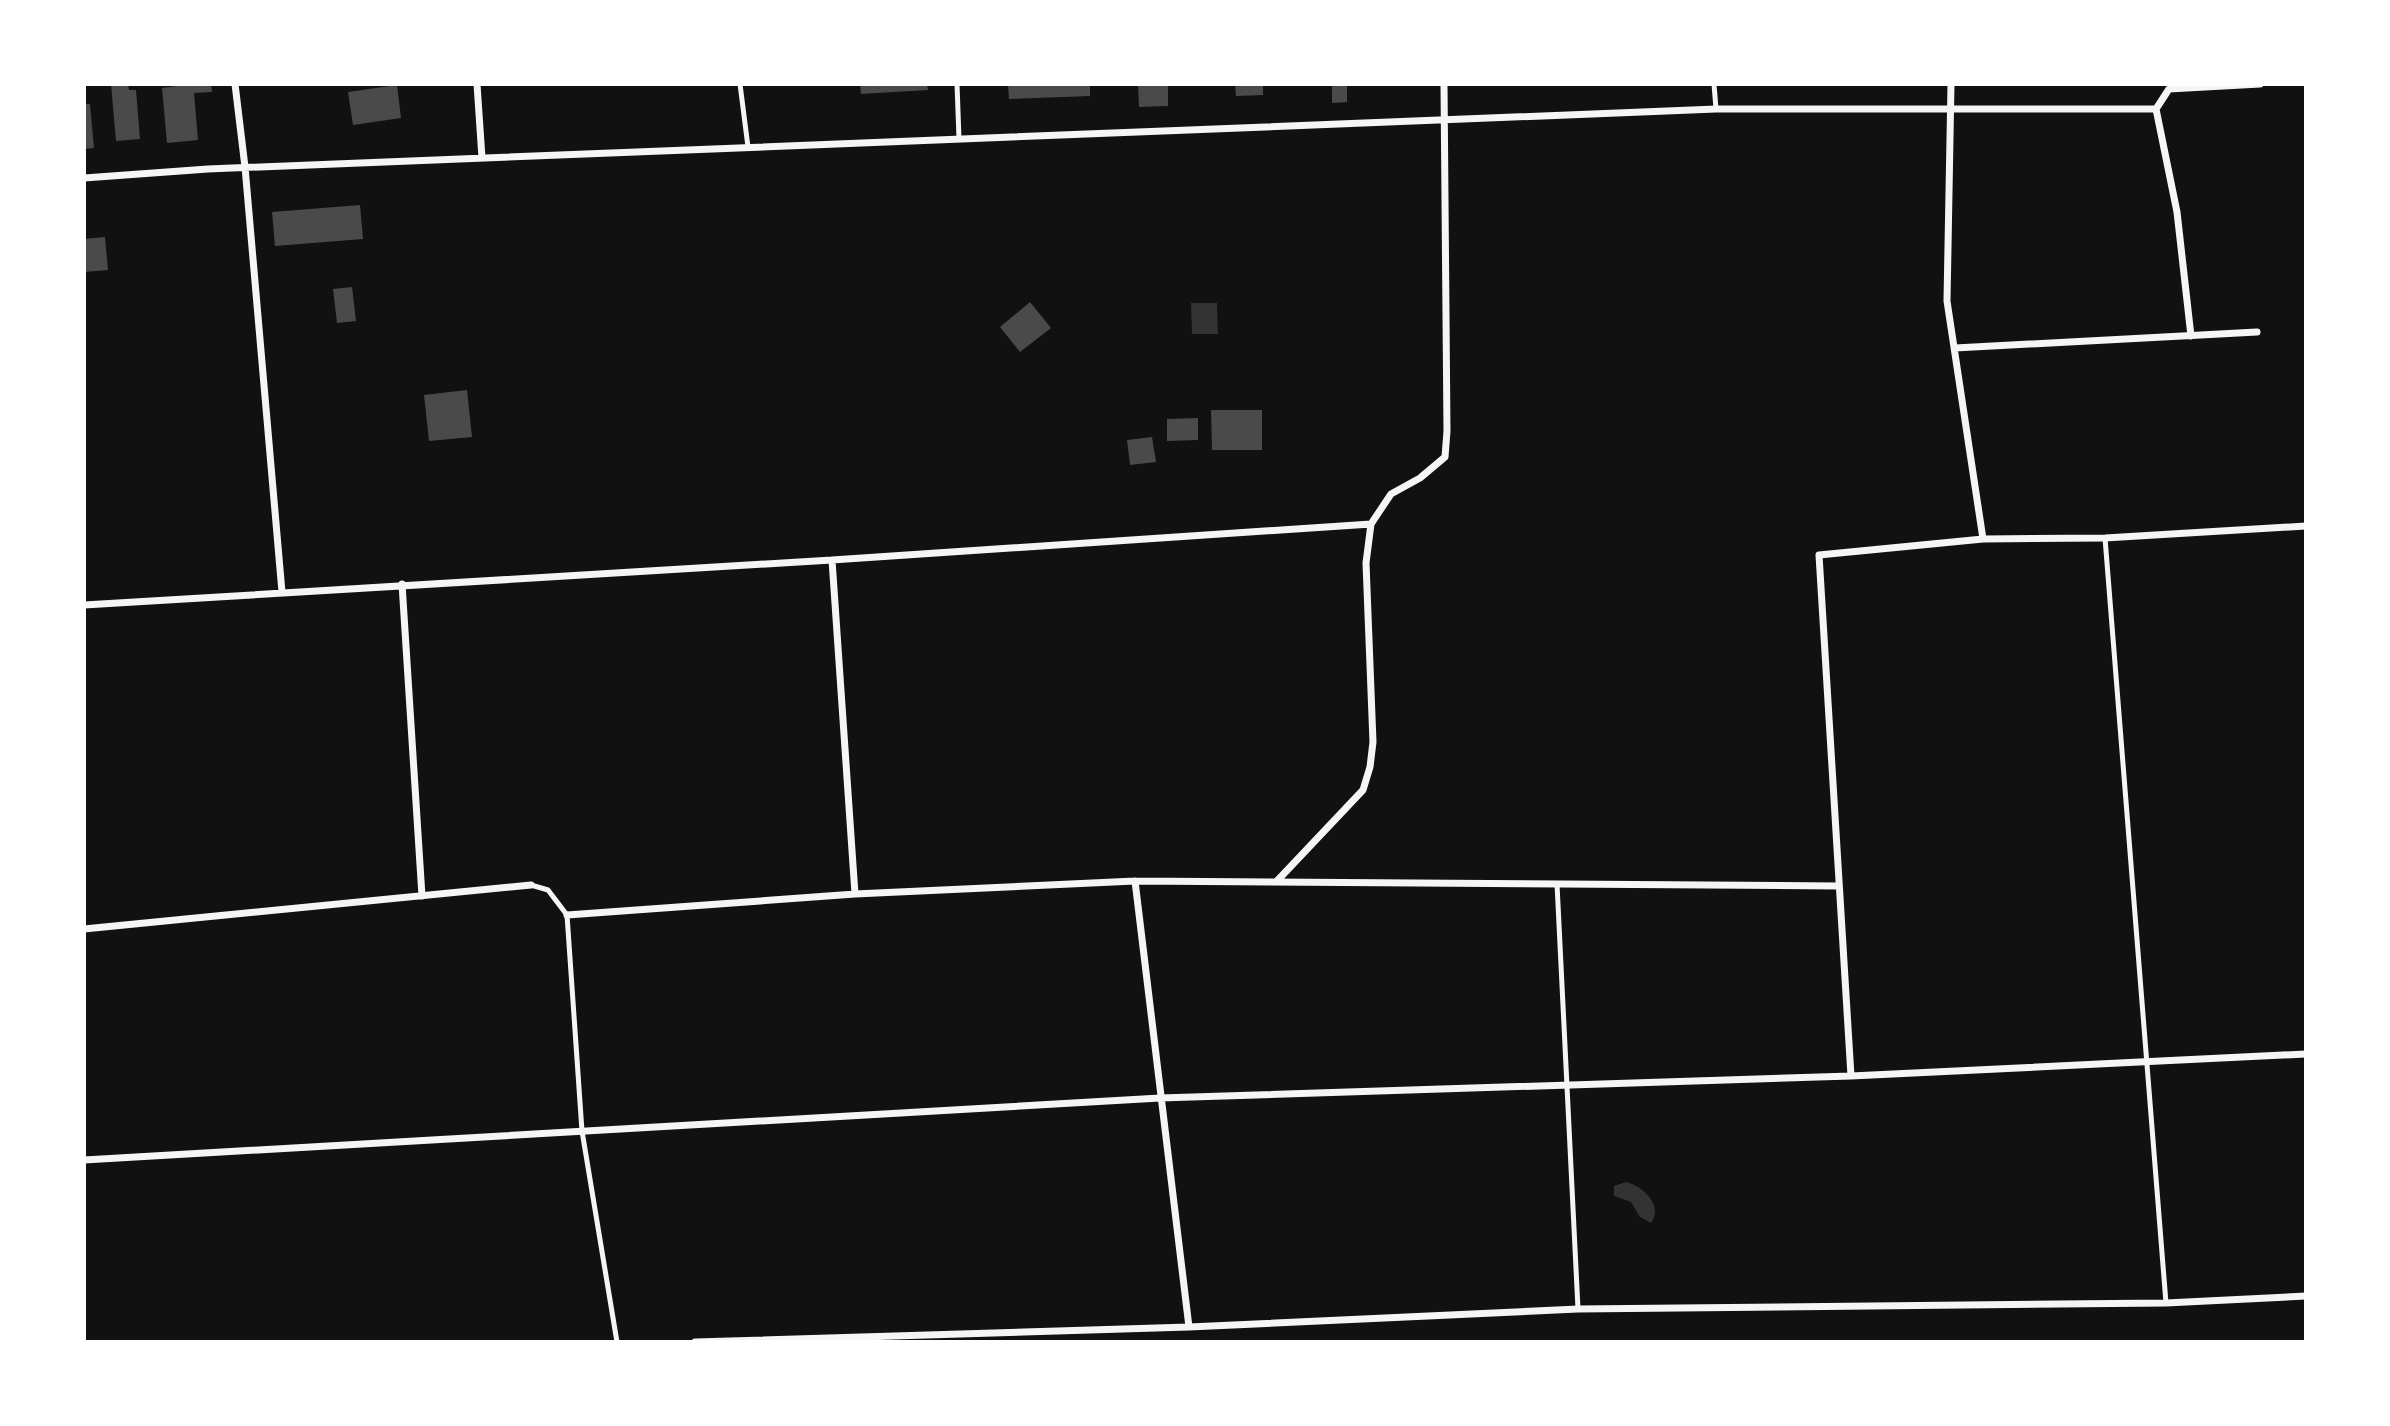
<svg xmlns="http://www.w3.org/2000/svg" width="2390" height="1426" font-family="'IBM Plex Sans',sans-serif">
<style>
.water{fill:#333}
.building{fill:#4a4a4a}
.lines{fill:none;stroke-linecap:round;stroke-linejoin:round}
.service{stroke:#f5f5f5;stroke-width:5}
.minor{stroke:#f5f5f5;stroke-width:7}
</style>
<rect width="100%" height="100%" fill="#111"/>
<path class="water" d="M1191 303H1217L1218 334H1192Z
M1626 1182C1643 1186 1664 1206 1651 1223L1640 1217 1631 1202 1614 1196V1186Z"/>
<path class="building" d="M111 84H128L129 90H136L140 139 116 141Z
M193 84H211L212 92 194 93 198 140 167 143 162 88Z
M860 84H927L928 90 861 94Z
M1008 84H1090V96L1009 99Z
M1138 84H1168V106L1139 107Z
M1235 84H1263V95L1236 96Z
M1332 84H1347V102L1332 103Z
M397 85 401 118 353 125 348 92Z
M84 104H90L94 148 84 149Z
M360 205 363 239 275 246 272 212Z
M105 237 108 270 84 272V239Z
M352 287 356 321 337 323 333 289Z
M1030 302 1051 328 1020 352 1000 327Z
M467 390 472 437 429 441 424 395Z
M1211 410H1262V450H1212Z
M1198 418V440L1167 441V419Z
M1152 437 1156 462 1130 465 1127 440Z"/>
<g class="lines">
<path class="service" d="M740 84 748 147
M957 84 959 139
M1714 84 1716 109
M2105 538 2166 1303
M1557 884 1578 1309
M531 885 548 890 567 915 582 1131 617 1342"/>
<path class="minor" d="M235 84 245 167 282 592
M477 84 482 158
M1951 84 1947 301 1983 539
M2156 109 2177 212 2191 336
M84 178 208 169 1716 109H2156L2169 89 2260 84
M1955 348 2257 332
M832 560 855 894
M402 584 422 896
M84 605 832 560 1371 524
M1135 881 1189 1327
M1276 882 1363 790 1370 767 1373 742 1366 563 1371 524 1391 494 1420 478 1445 457 1447 431 1444 84
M567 915 855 894 1135 881 1839 886
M84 929 531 885
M1851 1076 1819 555 1983 539 2105 538 2306 526
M84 1160 1160 1098 1851 1076 2306 1054
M695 1342 1189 1327 1578 1309 2166 1303 2306 1296"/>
</g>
<rect width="2390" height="1426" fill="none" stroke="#ffffff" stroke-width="172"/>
</svg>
